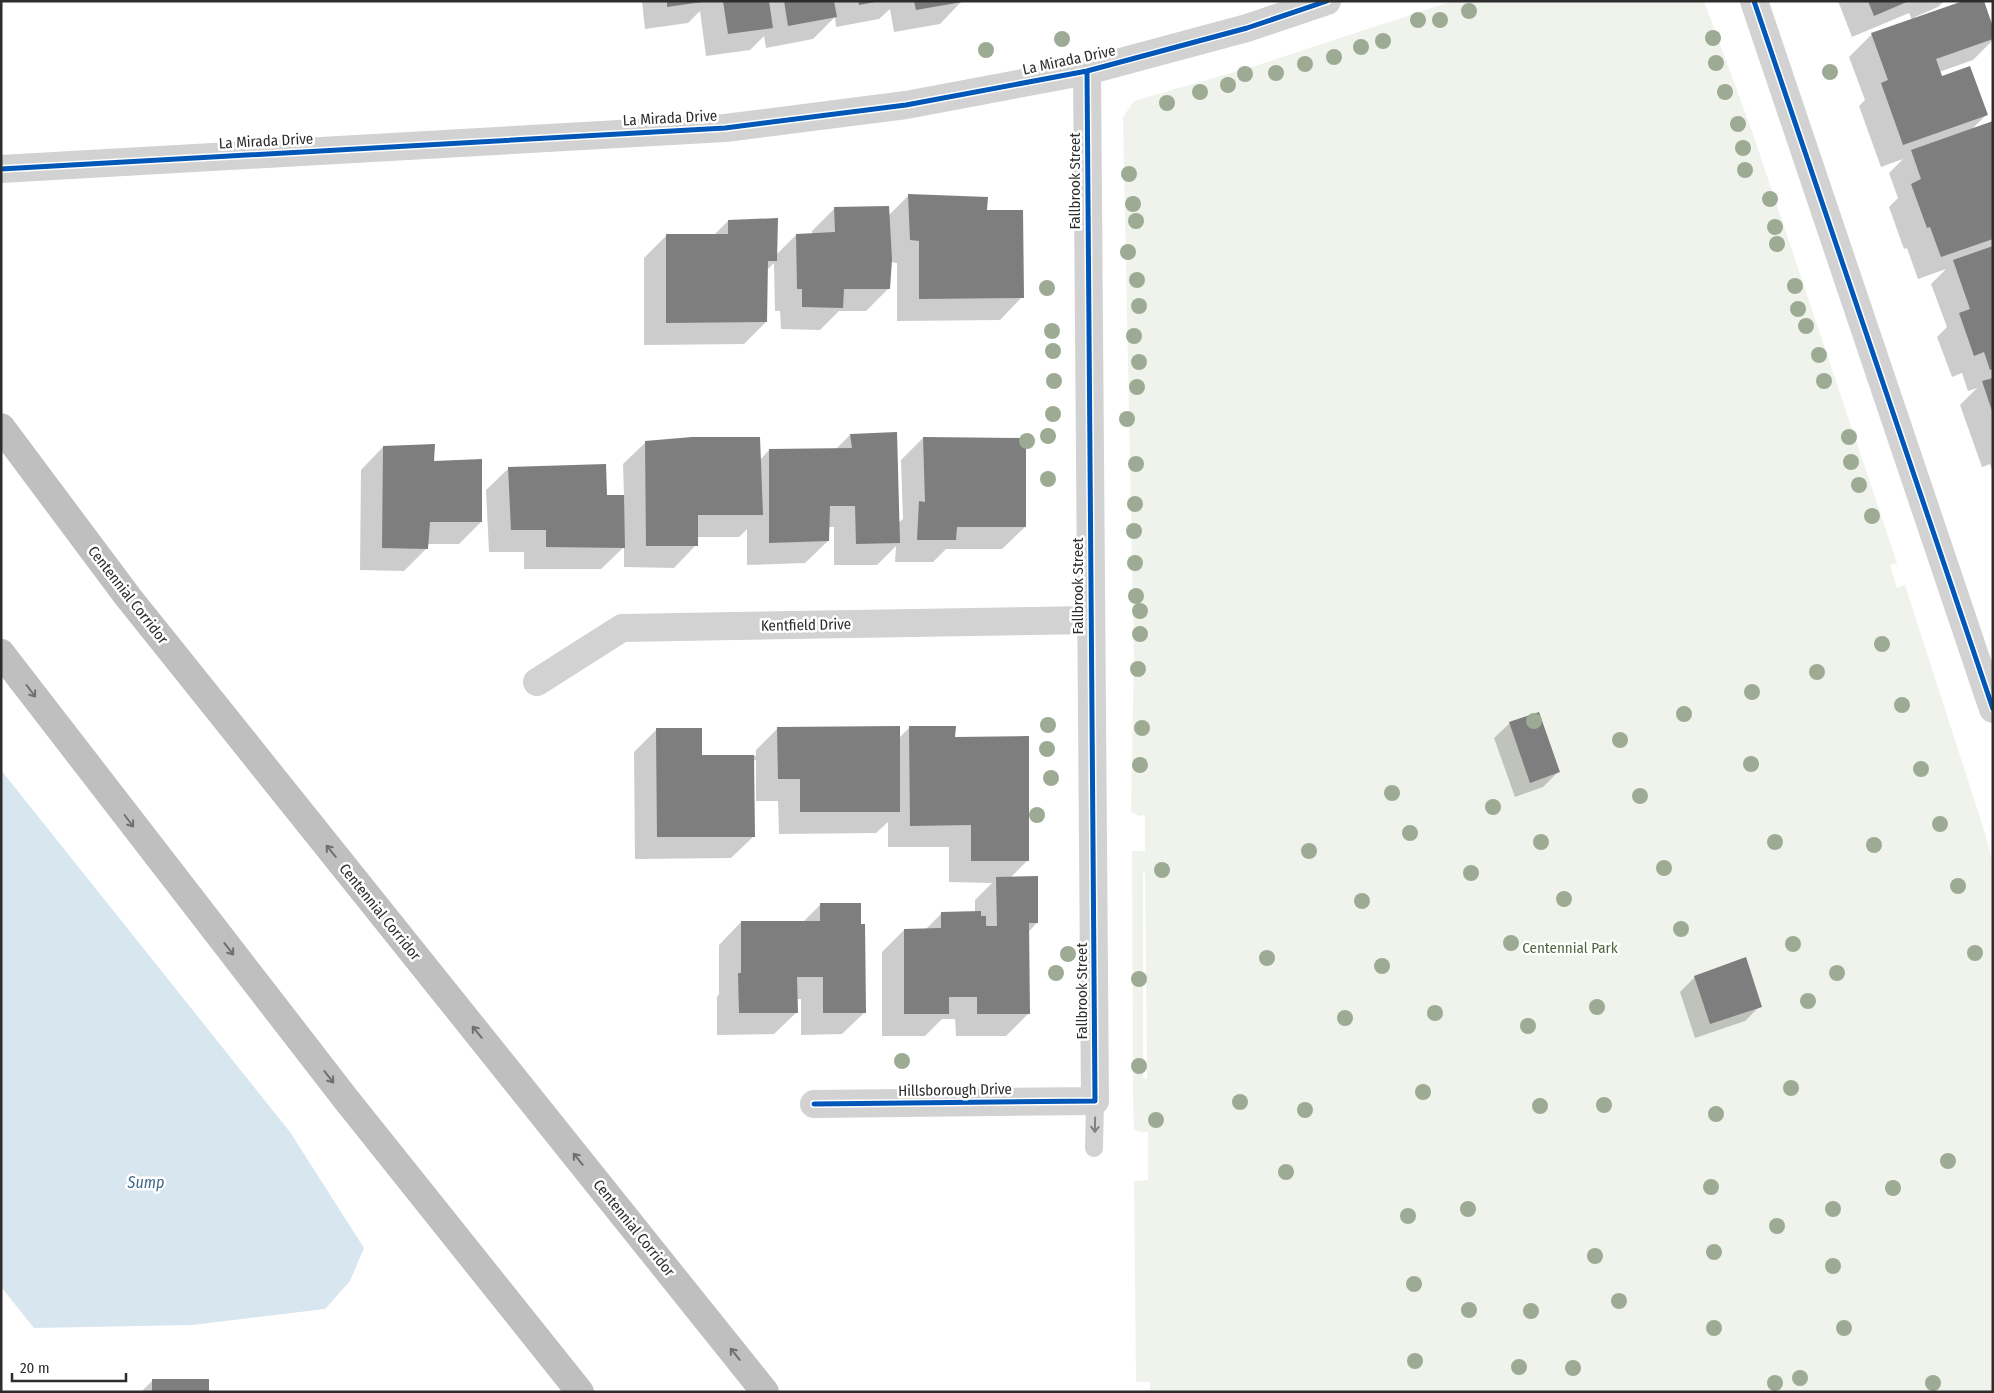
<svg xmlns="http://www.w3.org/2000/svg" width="1994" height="1393" font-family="'Fira Sans Condensed',sans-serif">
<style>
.green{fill:#f0f3eb;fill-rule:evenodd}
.water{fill:#d8e6f0}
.shadow{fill:#0003}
.building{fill:#7e7e7e}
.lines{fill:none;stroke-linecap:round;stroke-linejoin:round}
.service{stroke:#d2d2d2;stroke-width:18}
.minor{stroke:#d2d2d2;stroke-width:28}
.tertiary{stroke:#d2d2d2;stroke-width:28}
.motorway{stroke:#bfbfbf;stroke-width:28}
.cycleway-casing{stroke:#fff;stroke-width:8}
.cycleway{stroke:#0057b8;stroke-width:5}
.tree{fill:#9eab94}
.oneway{stroke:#6f6f6f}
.oneway2{stroke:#808080}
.labels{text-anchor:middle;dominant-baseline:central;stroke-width:5;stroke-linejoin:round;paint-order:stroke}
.street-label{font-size:15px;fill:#2d2d2d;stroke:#fff}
.park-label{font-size:15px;fill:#4f673d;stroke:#fff}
.water-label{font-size:16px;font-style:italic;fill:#3f6b8c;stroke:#fff}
</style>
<rect width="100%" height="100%" fill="#fff"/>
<path class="green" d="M1453 1H1704L1752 131 1897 563 1890 565 1897 588 1905 585 1984 830 1993 863V1392H1136L1150 1390V1382H1136L1134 1181 1148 1180V1132H1140L1134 1130 1133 1097 1132 851H1145V815L1139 816 1131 812 1134 657 1123 117 1134 101 1252 67ZM1143 872H1145L1147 1079 1143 1078Z"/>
<path class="water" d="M1 770 290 1132 364 1248 350 1281 325 1309 192 1325 34 1328 1 1287Z"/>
<path class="shadow" d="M642 1H962L940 24 894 32 890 9 879 19 836 27 835 17 813 39 766 48 764 36 750 50 706 56 700 11 688 23 645 29Z
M1838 1H1944L1938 7 1915 17 1916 19 1993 31V40L1973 60 1939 72 1942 78 1986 115 1971 130 1993 122V473L1990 464 1982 467 1960 405 1977 388 1968 391 1962 373 1952 377 1937 337 1947 327 1931 284 1946 269 1918 279 1907 248 1904 249 1889 207 1898 198 1889 173 1903 159 1881 167 1859 106 1865 100 1849 57 1872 34 1912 20 1909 13 1852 37Z
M908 196 986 211 1022 297 1000 320 897 321V263L890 262 889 288 866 311H839L820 330 781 329 780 311H775L774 263 766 271V322L744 344 644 345V258L666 236 714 235 728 221 776 255 796 235 812 234V231L835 208 888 216Z
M850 435 898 523 903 519 901 460 923 438 1025 527 1002 549H946L933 562H895L896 546 877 565H834V527H828V541L805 563 747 565V529L739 537H696V545L674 568 624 567V547L601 569H524V552H489L486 490 509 468 606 496H624L623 464 646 442 760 460 769 450 836 449Z
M383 447 433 462 481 522 459 544H427V548L404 571 360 570 361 470Z
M1510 723 1558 772 1543 787 1515 797 1494 738Z
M910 727 954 738 1028 860 1010 878 1037 923 1028 932 1029 1013 1006 1036H956L955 1019H942L925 1036H882V952L904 930H925L942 913H975V900L992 883 949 882V847H888V822L876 833 779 834 778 801H756V760H753L754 836 731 858 635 859 634 752 656 730 701 756H756V750L778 728 898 739Z
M820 905 865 1012 842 1034 801 1035V999H797V1012L774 1034 717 1035V997L719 994V945L741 922H803Z
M1695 977 1760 1006 1745 1021 1695 1038 1680 992Z
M153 1380 207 1392H141Z"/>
<path class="building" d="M667 1H702V2L667 7Z
M723 1H769L773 28 728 34Z
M784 1H834L837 17 788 26Z
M858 1H875V2L859 5Z
M914 1H961L962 2 916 10Z
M1868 1H1909L1874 16Z
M1963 1H1984L1993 27V39L1936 59 1942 76 1970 66 1988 115 1903 145 1881 83 1888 80 1871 33Z
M1993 121V239L1941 257 1930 227 1927 228 1911 184 1921 179 1911 150Z
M908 194 988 197 987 210H1023L1024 298 919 299V241L910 240Z
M889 206 892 259 890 289H844L843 308 802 307V289H797L796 234 835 232 834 207Z
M778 218 777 261H768L767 322 666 323V234H728V220Z
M1993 246V369L1990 370 1984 352 1974 356 1959 313 1970 309 1953 260Z
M1993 378V410L1992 411 1982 381Z
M897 432 900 543 856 544 855 506H830L829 541 769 543V449L852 448 850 434Z
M692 437H760L763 515H698V546H646L645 441Z
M923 437 1026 438V527H957L956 540H917L919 501 925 502Z
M435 444 434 461 482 459V522H430L428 549 382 548 383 446Z
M606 464 607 495H624L625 548 546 547V530H511L508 467Z
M1539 712 1560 772 1530 783 1509 722Z
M900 726V812H800V779H778L777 727Z
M909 726H956L955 737 1029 736V861H971V825L910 826Z
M656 728H702V755H754L755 837H657Z
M1038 876V923H1029L1030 1014H977V997H949V1014H904V929L941 928V912L981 911V916H986V926H997L996 877Z
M820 903H861V924H865L866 1013H823V977H797L798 1013H739L738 973H741V921H820Z
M1746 957 1762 1007 1710 1024 1694 976Z
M152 1379H209V1392H152Z"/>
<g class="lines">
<path class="service" d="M1094 1148 1095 1101"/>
<path class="minor" d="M1 169 725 128 906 105 1087 71 1247 28 1327 1
M537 682 622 628 1091 620
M814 1104 1095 1101 1087 71"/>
<path class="tertiary" d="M1754 1 1993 709"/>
<path class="motorway" d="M1 427 128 597 765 1392
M1 653 345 1098 580 1392"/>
<defs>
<path id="cycleway" d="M1754 1 1993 709
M1 169 725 128 906 105 1087 71 1247 28 1327 1
M814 1104 1095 1101 1087 71"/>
</defs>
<use href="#cycleway" class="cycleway-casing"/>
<use href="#cycleway" class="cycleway"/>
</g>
<g class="tree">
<circle cx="1469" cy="11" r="8"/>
<circle cx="1418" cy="20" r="8"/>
<circle cx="1440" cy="20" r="8"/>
<circle cx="1713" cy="38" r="8"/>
<circle cx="1062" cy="39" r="8"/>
<circle cx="1383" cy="41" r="8"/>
<circle cx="1361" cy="47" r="8"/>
<circle cx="986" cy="50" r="8"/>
<circle cx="1334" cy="57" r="8"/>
<circle cx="1716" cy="63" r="8"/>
<circle cx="1305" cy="64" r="8"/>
<circle cx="1830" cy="72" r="8"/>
<circle cx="1276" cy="73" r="8"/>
<circle cx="1245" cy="74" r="8"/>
<circle cx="1228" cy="85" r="8"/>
<circle cx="1200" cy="92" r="8"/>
<circle cx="1725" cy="92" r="8"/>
<circle cx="1167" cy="103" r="8"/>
<circle cx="1738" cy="124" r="8"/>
<circle cx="1743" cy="148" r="8"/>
<circle cx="1745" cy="170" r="8"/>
<circle cx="1129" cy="174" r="8"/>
<circle cx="1770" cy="199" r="8"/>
<circle cx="1133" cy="204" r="8"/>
<circle cx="1136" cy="221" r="8"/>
<circle cx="1775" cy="227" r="8"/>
<circle cx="1777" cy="244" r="8"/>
<circle cx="1128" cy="252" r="8"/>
<circle cx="1137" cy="280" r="8"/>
<circle cx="1795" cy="286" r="8"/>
<circle cx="1047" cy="288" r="8"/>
<circle cx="1139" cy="306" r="8"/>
<circle cx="1798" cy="309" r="8"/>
<circle cx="1806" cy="326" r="8"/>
<circle cx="1052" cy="331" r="8"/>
<circle cx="1134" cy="336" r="8"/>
<circle cx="1053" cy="351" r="8"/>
<circle cx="1819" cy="355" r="8"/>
<circle cx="1139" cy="362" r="8"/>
<circle cx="1054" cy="381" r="8"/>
<circle cx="1824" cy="381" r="8"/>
<circle cx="1137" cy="387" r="8"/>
<circle cx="1053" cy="414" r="8"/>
<circle cx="1127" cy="419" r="8"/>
<circle cx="1048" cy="436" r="8"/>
<circle cx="1849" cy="437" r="8"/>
<circle cx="1027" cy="441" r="8"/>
<circle cx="1851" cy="462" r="8"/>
<circle cx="1136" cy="464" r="8"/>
<circle cx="1048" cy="479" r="8"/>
<circle cx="1859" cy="485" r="8"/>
<circle cx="1135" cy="504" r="8"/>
<circle cx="1872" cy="516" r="8"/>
<circle cx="1134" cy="531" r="8"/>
<circle cx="1135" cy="563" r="8"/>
<circle cx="1136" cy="596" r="8"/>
<circle cx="1140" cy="611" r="8"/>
<circle cx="1140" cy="634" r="8"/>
<circle cx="1882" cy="644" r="8"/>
<circle cx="1138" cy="669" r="8"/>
<circle cx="1817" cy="672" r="8"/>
<circle cx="1752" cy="692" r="8"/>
<circle cx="1902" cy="705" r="8"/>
<circle cx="1684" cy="714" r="8"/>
<circle cx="1534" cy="721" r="8"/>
<circle cx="1048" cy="725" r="8"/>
<circle cx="1142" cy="728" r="8"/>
<circle cx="1620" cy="740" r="8"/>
<circle cx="1047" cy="749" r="8"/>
<circle cx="1751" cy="764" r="8"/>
<circle cx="1140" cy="765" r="8"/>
<circle cx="1921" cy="769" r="8"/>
<circle cx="1051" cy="778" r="8"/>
<circle cx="1392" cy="793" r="8"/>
<circle cx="1640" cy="796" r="8"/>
<circle cx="1493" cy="807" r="8"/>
<circle cx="1037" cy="815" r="8"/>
<circle cx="1940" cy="824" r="8"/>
<circle cx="1410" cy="833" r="8"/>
<circle cx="1541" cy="842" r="8"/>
<circle cx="1775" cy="842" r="8"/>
<circle cx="1874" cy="845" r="8"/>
<circle cx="1309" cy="851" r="8"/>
<circle cx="1664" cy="868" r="8"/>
<circle cx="1162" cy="870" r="8"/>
<circle cx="1471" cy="873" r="8"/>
<circle cx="1958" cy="886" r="8"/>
<circle cx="1564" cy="899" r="8"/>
<circle cx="1362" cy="901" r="8"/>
<circle cx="1681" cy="929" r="8"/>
<circle cx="1511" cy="943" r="8"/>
<circle cx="1793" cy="944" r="8"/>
<circle cx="1975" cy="953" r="8"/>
<circle cx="1068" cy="954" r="8"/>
<circle cx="1267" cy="958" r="8"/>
<circle cx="1382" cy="966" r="8"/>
<circle cx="1056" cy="973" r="8"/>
<circle cx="1837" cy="973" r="8"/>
<circle cx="1139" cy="979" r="8"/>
<circle cx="1808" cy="1001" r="8"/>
<circle cx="1597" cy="1007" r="8"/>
<circle cx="1435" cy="1013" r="8"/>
<circle cx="1345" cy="1018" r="8"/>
<circle cx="1528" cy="1026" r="8"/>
<circle cx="902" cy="1061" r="8"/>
<circle cx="1139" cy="1066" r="8"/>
<circle cx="1791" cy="1088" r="8"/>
<circle cx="1423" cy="1092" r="8"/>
<circle cx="1240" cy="1102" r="8"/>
<circle cx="1604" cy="1105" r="8"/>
<circle cx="1540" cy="1106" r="8"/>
<circle cx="1305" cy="1110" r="8"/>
<circle cx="1716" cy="1114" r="8"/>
<circle cx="1156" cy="1120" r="8"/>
<circle cx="1948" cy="1161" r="8"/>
<circle cx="1286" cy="1172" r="8"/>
<circle cx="1711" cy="1187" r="8"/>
<circle cx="1893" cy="1188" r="8"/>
<circle cx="1468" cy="1209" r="8"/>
<circle cx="1833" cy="1209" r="8"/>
<circle cx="1408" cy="1216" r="8"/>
<circle cx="1777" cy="1226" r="8"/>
<circle cx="1714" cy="1252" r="8"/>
<circle cx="1595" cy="1256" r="8"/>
<circle cx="1833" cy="1266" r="8"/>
<circle cx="1414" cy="1284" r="8"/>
<circle cx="1619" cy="1301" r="8"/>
<circle cx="1469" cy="1310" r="8"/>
<circle cx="1531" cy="1311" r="8"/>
<circle cx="1714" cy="1328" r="8"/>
<circle cx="1844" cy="1328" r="8"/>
<circle cx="1415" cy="1361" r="8"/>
<circle cx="1519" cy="1367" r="8"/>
<circle cx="1573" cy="1368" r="8"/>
<circle cx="1800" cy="1378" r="8"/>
<circle cx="1775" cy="1383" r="8"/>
<circle cx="1933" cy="1383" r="8"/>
</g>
<defs><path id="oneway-shaft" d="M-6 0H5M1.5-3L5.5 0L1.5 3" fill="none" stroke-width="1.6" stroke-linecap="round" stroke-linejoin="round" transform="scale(1.25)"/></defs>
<g class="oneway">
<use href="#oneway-shaft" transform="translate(31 691) rotate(53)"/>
<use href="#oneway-shaft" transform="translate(129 821) rotate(53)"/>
<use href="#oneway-shaft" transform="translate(331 851) rotate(-129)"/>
<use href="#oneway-shaft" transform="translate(229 949) rotate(52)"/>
<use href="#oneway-shaft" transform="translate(477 1032) rotate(-129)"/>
<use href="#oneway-shaft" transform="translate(329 1077) rotate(52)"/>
<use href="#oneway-shaft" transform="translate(578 1159) rotate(-129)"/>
<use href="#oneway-shaft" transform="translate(735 1354) rotate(-129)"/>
</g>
<use class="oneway2" href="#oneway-shaft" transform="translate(1095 1125) rotate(91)"/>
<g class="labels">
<g class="street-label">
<text transform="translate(1069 60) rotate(-12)">La Mirada Drive</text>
<text transform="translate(670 118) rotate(-3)">La Mirada Drive</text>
<text transform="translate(266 141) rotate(-3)">La Mirada Drive</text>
<text transform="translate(1075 181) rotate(-90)">Fallbrook Street</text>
<text transform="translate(1078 586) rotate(-90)">Fallbrook Street</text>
<text transform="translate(128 595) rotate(52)">Centennial Corridor</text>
<text transform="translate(806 625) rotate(-1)">Kentfield Drive</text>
<text transform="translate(380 912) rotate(51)">Centennial Corridor</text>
<text transform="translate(1082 991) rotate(-90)">Fallbrook Street</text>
<text transform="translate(955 1090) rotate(-1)">Hillsborough Drive</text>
<text transform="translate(634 1228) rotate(51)">Centennial Corridor</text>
</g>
<g class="park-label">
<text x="1570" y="948">Centennial Park</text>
</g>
<g class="water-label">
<text x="146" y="1182">Sump</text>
</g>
</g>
<rect width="1994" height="1393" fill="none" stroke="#2d2d2d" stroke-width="5"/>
<path d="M12 1373v8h114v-8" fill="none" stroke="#2d2d2d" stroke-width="2.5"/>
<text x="20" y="1373" font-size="15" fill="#2d2d2d" stroke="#ffffff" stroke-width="4" paint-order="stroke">20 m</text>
</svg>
